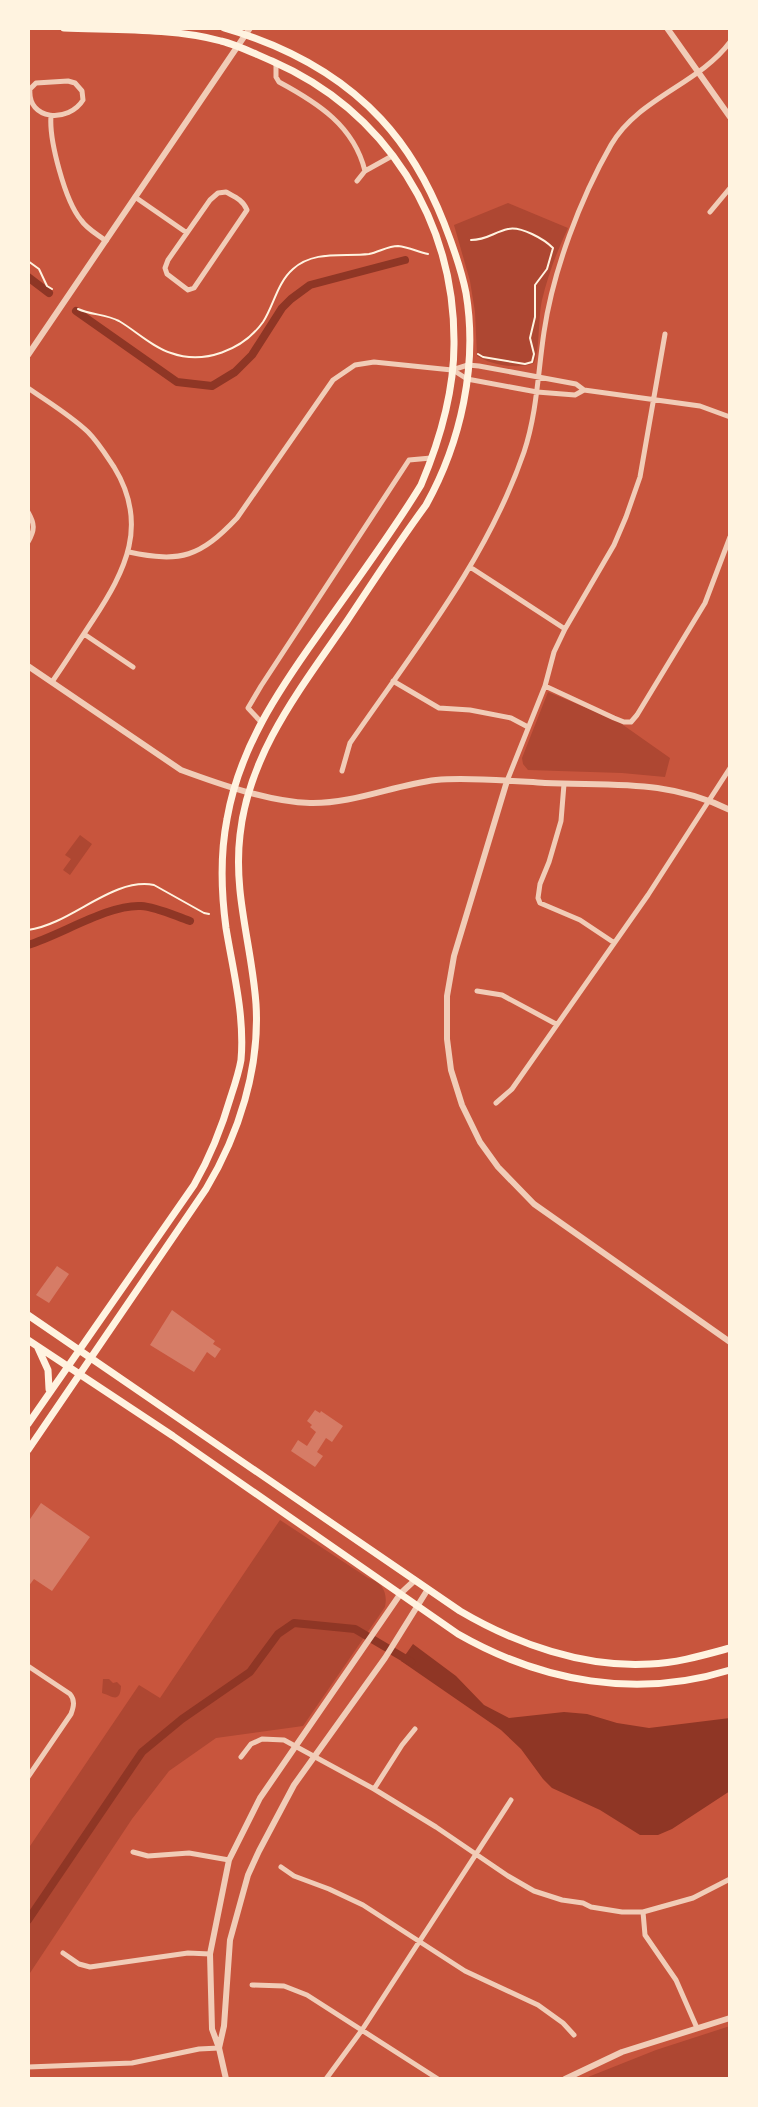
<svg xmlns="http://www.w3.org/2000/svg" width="758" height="2107" font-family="Rubik,sans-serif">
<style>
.green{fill:#ae4732}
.water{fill:#8f3625}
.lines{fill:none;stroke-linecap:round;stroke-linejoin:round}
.canal{stroke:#8f3625;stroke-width:8}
.building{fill:#d67c66}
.path{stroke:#fff3e0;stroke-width:2}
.minor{stroke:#f1ccb7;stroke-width:5}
.tertiary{stroke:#f1ccb7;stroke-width:6}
.secondary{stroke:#fff3e0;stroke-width:7}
</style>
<rect width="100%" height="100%" fill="#c8553d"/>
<path class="green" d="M508 203 568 228C557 251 548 275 542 300 538 318 540 349 534 363 520 370 491 365 477 356L475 312 470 281 454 225Z
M548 692 616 720 670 758 665 777 622 773 528 770 523 764 522 758Z
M80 835 92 844 70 875 63 870 71 859 65 855Z
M280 1520 368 1578C382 1582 388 1592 385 1607L303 1726 216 1738 169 1771 132 1819 28 1976V1849L139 1685 160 1698Z
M103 1679H109L113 1683 117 1682 121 1686C120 1704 112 1696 102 1693Z
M730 2026V2079H583L656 2050Z"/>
<path class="water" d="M413 1644 456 1676 484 1705 509 1718 564 1712 587 1714 617 1723 649 1728 730 1718V1791L672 1829 658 1835H640L600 1810 552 1788 543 1779 521 1749 501 1730 401 1661Z"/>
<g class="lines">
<path class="canal" d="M28 277 49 293
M76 311 177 382 212 386 235 372 252 355 282 308 291 299 310 285 405 260
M28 945C61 935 109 904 141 906 157 907 175 916 190 921
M28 1920 142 1752 182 1719 250 1672 278 1634 294 1623 355 1629 411 1662"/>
</g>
<path class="building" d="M57 1266 69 1274 49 1303 36 1295Z
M172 1310 215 1341 213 1344 221 1349 215 1358 207 1352 194 1372 150 1345Z
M315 1410 320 1413 321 1411 343 1426 332 1442 326 1438 317 1452 323 1456 315 1467 291 1451 298 1440 307 1446 316 1432 310 1427 312 1425 307 1421Z
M41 1503 90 1537 52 1591 34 1579 28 1587V1522Z"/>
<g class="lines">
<path class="path" d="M471 240C487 240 494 232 508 229 521 226 544 239 553 248L547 269 535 285V317L530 338 534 354 532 362 525 364 483 357 478 354
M28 261 39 269 47 286 52 289
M78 309C91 315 106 314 119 321 136 331 152 347 171 353 204 365 243 350 263 322 274 305 277 283 293 269 314 250 343 257 369 254 379 252 388 246 398 246 409 247 418 252 428 254
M28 930C72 924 112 877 154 885L204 913 209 914"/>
<path class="minor" d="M276 63V77L279 82C318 103 354 126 365 171
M68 81 75 83 82 91 83 100C69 123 27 121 30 89L36 83Z
M51 116C49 140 65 201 81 220 87 229 97 234 106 241
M357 181 365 171 392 156
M226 192C235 197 243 200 247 210L194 288 188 290 167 274 165 268 168 260 210 200 218 193Z
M135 197 187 233
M710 212 730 188
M453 370 467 379 537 392 575 395 584 390
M28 388C48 402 70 415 88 432 98 442 106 455 114 467 149 524 126 570 93 620 79 641 66 662 52 682
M28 512C35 524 35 530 28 542
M129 552C181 563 200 557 237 518L333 380 355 365 374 362 452 370 468 365 479 366 576 384 584 390 700 406 730 417
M470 567 565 629
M84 634 133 667
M393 681 439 708 470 710 511 718 528 727
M545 686 614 718 624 722H631L637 715 705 603 730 537
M261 722 248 708 261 686 409 460 431 458
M342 771 350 743C414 650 487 560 524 452 537 413 538 372 544 332 553 271 580 199 611 145 638 98 699 84 730 42
M507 781 545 686 554 652 565 629 614 545 626 517 640 477 665 334
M564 784 561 821 549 862 540 884 538 898 540 903 580 920 613 942
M477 991 502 995 556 1024
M496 1103 512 1089 648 895 730 768
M28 1666 70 1694C75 1700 74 1706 71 1714L28 1777
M241 1757 251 1744 262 1739 284 1740 374 1789 436 1827 508 1876 534 1891 562 1900 583 1903 591 1907 622 1912H643L693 1898 730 1879
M374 1789 402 1745 415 1729
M133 1852 148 1856 189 1853 229 1860
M281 1867 294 1876 329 1889 363 1905 465 1971 538 2005 563 2023 574 2035
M643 1912 645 1935 676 1980 697 2028
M63 1953 79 1964 90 1967 188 1953 210 1954
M252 1985 284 1986 307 1995 438 2079
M28 2067 132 2063 199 2049 219 2048
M326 2079 362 2030 511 1800"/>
<path class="tertiary" d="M667 28 730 117
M28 355 250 28
M28 666 181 770C219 784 270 802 310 803 353 804 394 785 436 780 468 777 512 781 545 783 612 786 667 779 730 810
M507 781 454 956 447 996V1039L451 1070 462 1105 480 1142 498 1167 534 1204 730 1342
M219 2048 224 2026 230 1940 248 1875 259 1851 294 1785 385 1658 428 1589
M226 2079 219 2048 212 2029 210 1954 229 1860 260 1798 401 1593 415 1580
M565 2079 622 2052 730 2018"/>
<path class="secondary" d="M28 1315 460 1611C516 1644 584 1668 650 1664 677 1663 704 1655 730 1648
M28 1340 173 1436 458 1634C542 1682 637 1699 730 1670
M38 1348 48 1370 49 1389
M28 1424 194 1185C210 1157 222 1127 231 1096 235 1084 239 1072 241 1060 245 1016 233 971 226 928 221 891 220 855 227 819 239 749 278 691 318 635 353 585 390 536 421 485 440 440 454 392 454 344 455 220 386 111 272 61 255 54 238 45 221 41 175 28 113 30 64 28
M28 1450 206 1189C239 1134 260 1068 256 1004 252 946 233 894 240 835 249 752 302 687 347 621 373 582 398 543 426 505 461 442 478 365 466 293 461 268 453 246 444 223 429 185 409 149 381 119 339 74 283 45 224 28"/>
</g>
<rect width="758" height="2107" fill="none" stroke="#fff3e0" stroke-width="60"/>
</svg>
